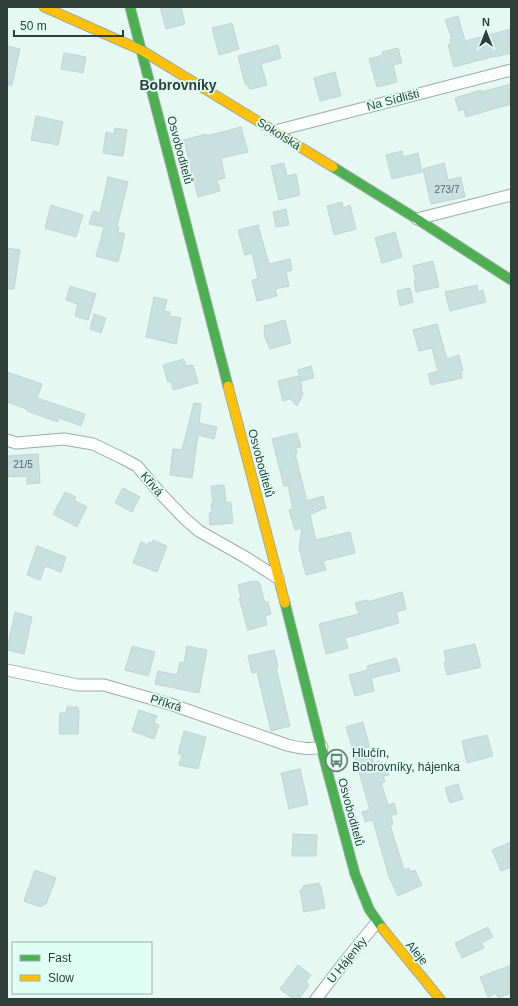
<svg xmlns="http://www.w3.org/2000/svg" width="518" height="1006" font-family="Arial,sans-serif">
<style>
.building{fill:#c8e0de;stroke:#c4d4d2}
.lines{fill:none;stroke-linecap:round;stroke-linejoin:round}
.street-casing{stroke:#9daca7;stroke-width:13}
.fast-casing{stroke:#9daca7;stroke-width:11}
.slow-casing{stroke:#9daca7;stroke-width:11}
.street{stroke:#fbfefd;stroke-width:11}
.fast{stroke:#4caf50;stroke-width:9}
.slow{stroke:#ffc107;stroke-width:9}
.labels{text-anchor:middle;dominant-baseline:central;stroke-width:3.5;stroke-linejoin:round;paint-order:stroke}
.number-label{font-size:10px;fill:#556763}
.street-label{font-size:12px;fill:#2f3f3a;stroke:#dffff5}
.poi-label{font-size:12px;fill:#2f3f3a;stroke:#dffff5;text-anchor:start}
.quarter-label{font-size:14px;font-weight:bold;fill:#2f3f3a;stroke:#dffff5}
</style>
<rect width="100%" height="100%" fill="#e6f8f2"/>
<path class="building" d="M160 7H181L185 24 166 29Z
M458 16 465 41 511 29V53L495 57V56L454 67 448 45 451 44 450 39H452L445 20Z
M232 23 239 49 219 55 212 28Z
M278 45 281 58 261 64 267 85 251 89V88L249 89 247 84H245L238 56Z
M7 46 20 49 12 85H7Z
M398 48 402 63 393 65 397 82 377 87 369 59 383 55 382 52Z
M64 53 86 57 83 73 61 69Z
M335 72 341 96 320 101 314 78Z
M511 84V104L466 117 464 109 459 111 455 98 481 90V92Z
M36 116 63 122 58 145 31 140Z
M241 127 248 152 221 158 225 178 217 180 220 191 198 197 184 140 206 134V136Z
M115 128 127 130 123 156 103 153 106 132 114 134Z
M402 151 403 157 418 153 422 172 392 179 386 155Z
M284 163 287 176 296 174 300 195 279 200 271 166Z
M444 163 448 180 461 177 465 197 431 204 423 169Z
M108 177 128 182 117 226 119 227 118 232 125 234 118 262 96 256 104 227 89 224 93 211 100 213Z
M342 202 343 208 350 205 356 229 334 235 327 206Z
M51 205 83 215 76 237 45 228Z
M286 209 289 225 276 227 273 212Z
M258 225 269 264 290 259 292 270 286 272 289 286 275 289 277 296 257 301 252 280 258 279 252 253 245 255 238 230Z
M395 232 402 257 382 263 375 238Z
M7 248 20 250 14 289H7Z
M433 261 439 287 416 292 414 281 416 280 413 266Z
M477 285 478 292 483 290 486 302 450 311 445 292Z
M70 286 96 294 88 320 75 316 78 304 66 300Z
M410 288 413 302 400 306 397 291Z
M154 297 167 300 164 311 170 312 169 316 181 318 176 344 146 337Z
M94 314 106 318 101 333 90 329Z
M285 320 291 343 270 349 264 335 265 330 264 326Z
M437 324 447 359 459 355 463 370 461 371 462 378 431 385 428 374 438 371 432 348 419 351 413 330Z
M184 359 186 366 193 365 198 383 173 390 171 381 168 382 163 365Z
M311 366 314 378 301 381 298 370Z
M7 372 42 384 37 398 85 414 81 426 59 418 58 422 27 411V409L7 402Z
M299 376 302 388H301L303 394 297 406 290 399 283 401 278 381Z
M194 403 201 404 199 423 217 427 214 439 198 435 192 478 170 475 173 449 182 450Z
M297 433 301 447 296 448 297 454H295L307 501 323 496 326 508 322 509 310 515 316 540 350 532 355 553 323 561 326 570 306 575 299 547 302 528 295 530 289 510 293 509 288 485 284 486 272 439 292 434Z
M38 454 40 483 27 484V476L8 477 7 456Z
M224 485 226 503 231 502 233 523 210 525 209 513H212L211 504H213L211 486Z
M123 488 140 497 132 512 115 503Z
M65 492 76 497 74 500 87 507 77 527 53 514Z
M153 540 167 546 157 572 133 563 141 542 148 545 149 542 152 543Z
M37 546 66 557 61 572 45 566 40 580 27 575Z
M253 581 259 582 265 603 268 602 271 614 265 616 267 625 248 630 239 598H241L238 585Z
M402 592 406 609 396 612 399 623 345 638 348 648 326 654 319 624 359 614 355 603 367 600V602Z
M15 612 32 617 24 654 7 650Z
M475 644 481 667 447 675 444 663 446 662 444 651Z
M132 646 155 652 148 676 125 670Z
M187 646 207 650 199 693 155 684 158 671 177 675 180 662 184 663Z
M274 650 278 667H276L290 726 271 731 257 672 252 673 248 656Z
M396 658 400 671 371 678 374 691 355 696 349 675 368 670 367 666Z
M67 707H78V711H79L78 734H59L60 713H66Z
M139 710 157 716 154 723 159 725 154 739 132 731Z
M363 722 374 763 379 761 380 763 385 762 389 775 383 776 385 782 381 783 388 805 394 803 397 814 391 815 393 824 390 825 404 870 409 868 410 872 415 870 422 885 398 896 389 877 373 820 365 822 362 812 370 810 346 727Z
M184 731 206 737 198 769 179 765 182 755 178 754Z
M487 735 493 756 467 763 462 741Z
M300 769 308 804 289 809 281 773Z
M458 784 463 799 450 803 445 788Z
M293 834 317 835 316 856H292Z
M511 842V867L501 871 492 850Z
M35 870 56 878 46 904 40 907 24 901Z
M319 883V887L321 886 325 908 304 912 300 890H303V886Z
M488 927 493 937 481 943 484 948 462 958 455 943Z
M298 965 311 975 306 982 309 985 299 999H293L280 989Z
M511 965V993L498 998 496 993 488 997 480 977Z"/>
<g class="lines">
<defs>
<path id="street" d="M275 131 511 70
M417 219 511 195
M7 440 16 443 64 439 93 444 122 458 137 466 161 494 184 518 199 531 245 557 278 578
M7 670 78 685H104L170 704 287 745C300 748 308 750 322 747
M316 999 346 960 377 922"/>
<path id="fast" d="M130 7 228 386
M333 167 417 219 511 280
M285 603 326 766 355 874 369 909 382 928"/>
<path id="slow" d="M44 7 141 50 333 167
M228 386 285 603
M382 928 440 999"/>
</defs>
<use href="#street" class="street-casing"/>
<use href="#fast" class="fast-casing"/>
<use href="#slow" class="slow-casing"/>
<use href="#street" class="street"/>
<use href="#fast" class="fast"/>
<use href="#slow" class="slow"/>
</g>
<defs>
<symbol id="bus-ring" viewBox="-11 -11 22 22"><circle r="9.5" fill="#dffff5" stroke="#6f807a" stroke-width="1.5"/><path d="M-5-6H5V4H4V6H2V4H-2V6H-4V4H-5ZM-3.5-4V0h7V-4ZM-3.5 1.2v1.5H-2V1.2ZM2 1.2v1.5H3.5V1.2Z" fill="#6f807a"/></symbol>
</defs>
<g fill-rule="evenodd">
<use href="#bus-ring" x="324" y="748" width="25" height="25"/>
</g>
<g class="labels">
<g class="number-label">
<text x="447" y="189">273/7</text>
<text x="23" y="464">21/5</text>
</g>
<g class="street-label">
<text transform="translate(393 100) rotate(-15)">Na Sídlišti</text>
<text transform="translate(279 134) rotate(32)">Sokolská</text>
<text transform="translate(180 150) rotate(75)">Osvoboditelů</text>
<text transform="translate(261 463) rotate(75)">Osvoboditelů</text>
<text transform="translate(152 484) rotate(49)">Křivá</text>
<text transform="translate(166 703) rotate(17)">Příkrá</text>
<text transform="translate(351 812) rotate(75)">Osvoboditelů</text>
<text transform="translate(417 953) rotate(50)">Aleje</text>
<text transform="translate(347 960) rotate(-51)">U Hájenky</text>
</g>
<g class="poi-label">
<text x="352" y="753">Hlučín,<tspan x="352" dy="14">Bobrovníky, hájenka</tspan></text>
</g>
<g class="quarter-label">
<text x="178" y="85">Bobrovníky</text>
</g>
</g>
<rect width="518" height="1006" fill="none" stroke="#2f3f3a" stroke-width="16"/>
<rect x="12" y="942" width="140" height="52" fill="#dffff5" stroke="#99b2aa"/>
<rect x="20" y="955" width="20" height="6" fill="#4caf50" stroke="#99b2aa"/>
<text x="48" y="962" font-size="12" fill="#2f3f3a">Fast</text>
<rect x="20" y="975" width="20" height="6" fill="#ffc107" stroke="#99b2aa"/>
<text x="48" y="982" font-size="12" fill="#2f3f3a">Slow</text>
<g transform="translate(486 32)" stroke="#dffff5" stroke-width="3" paint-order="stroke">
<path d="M0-3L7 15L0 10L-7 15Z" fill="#2f3f3a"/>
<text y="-6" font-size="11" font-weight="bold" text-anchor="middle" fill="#2f3f3a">N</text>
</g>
<path d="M14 30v6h109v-6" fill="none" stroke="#2f3f3a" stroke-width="2"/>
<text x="20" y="30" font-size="12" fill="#2f3f3a" stroke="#dffff5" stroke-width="3" paint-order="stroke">50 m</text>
</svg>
